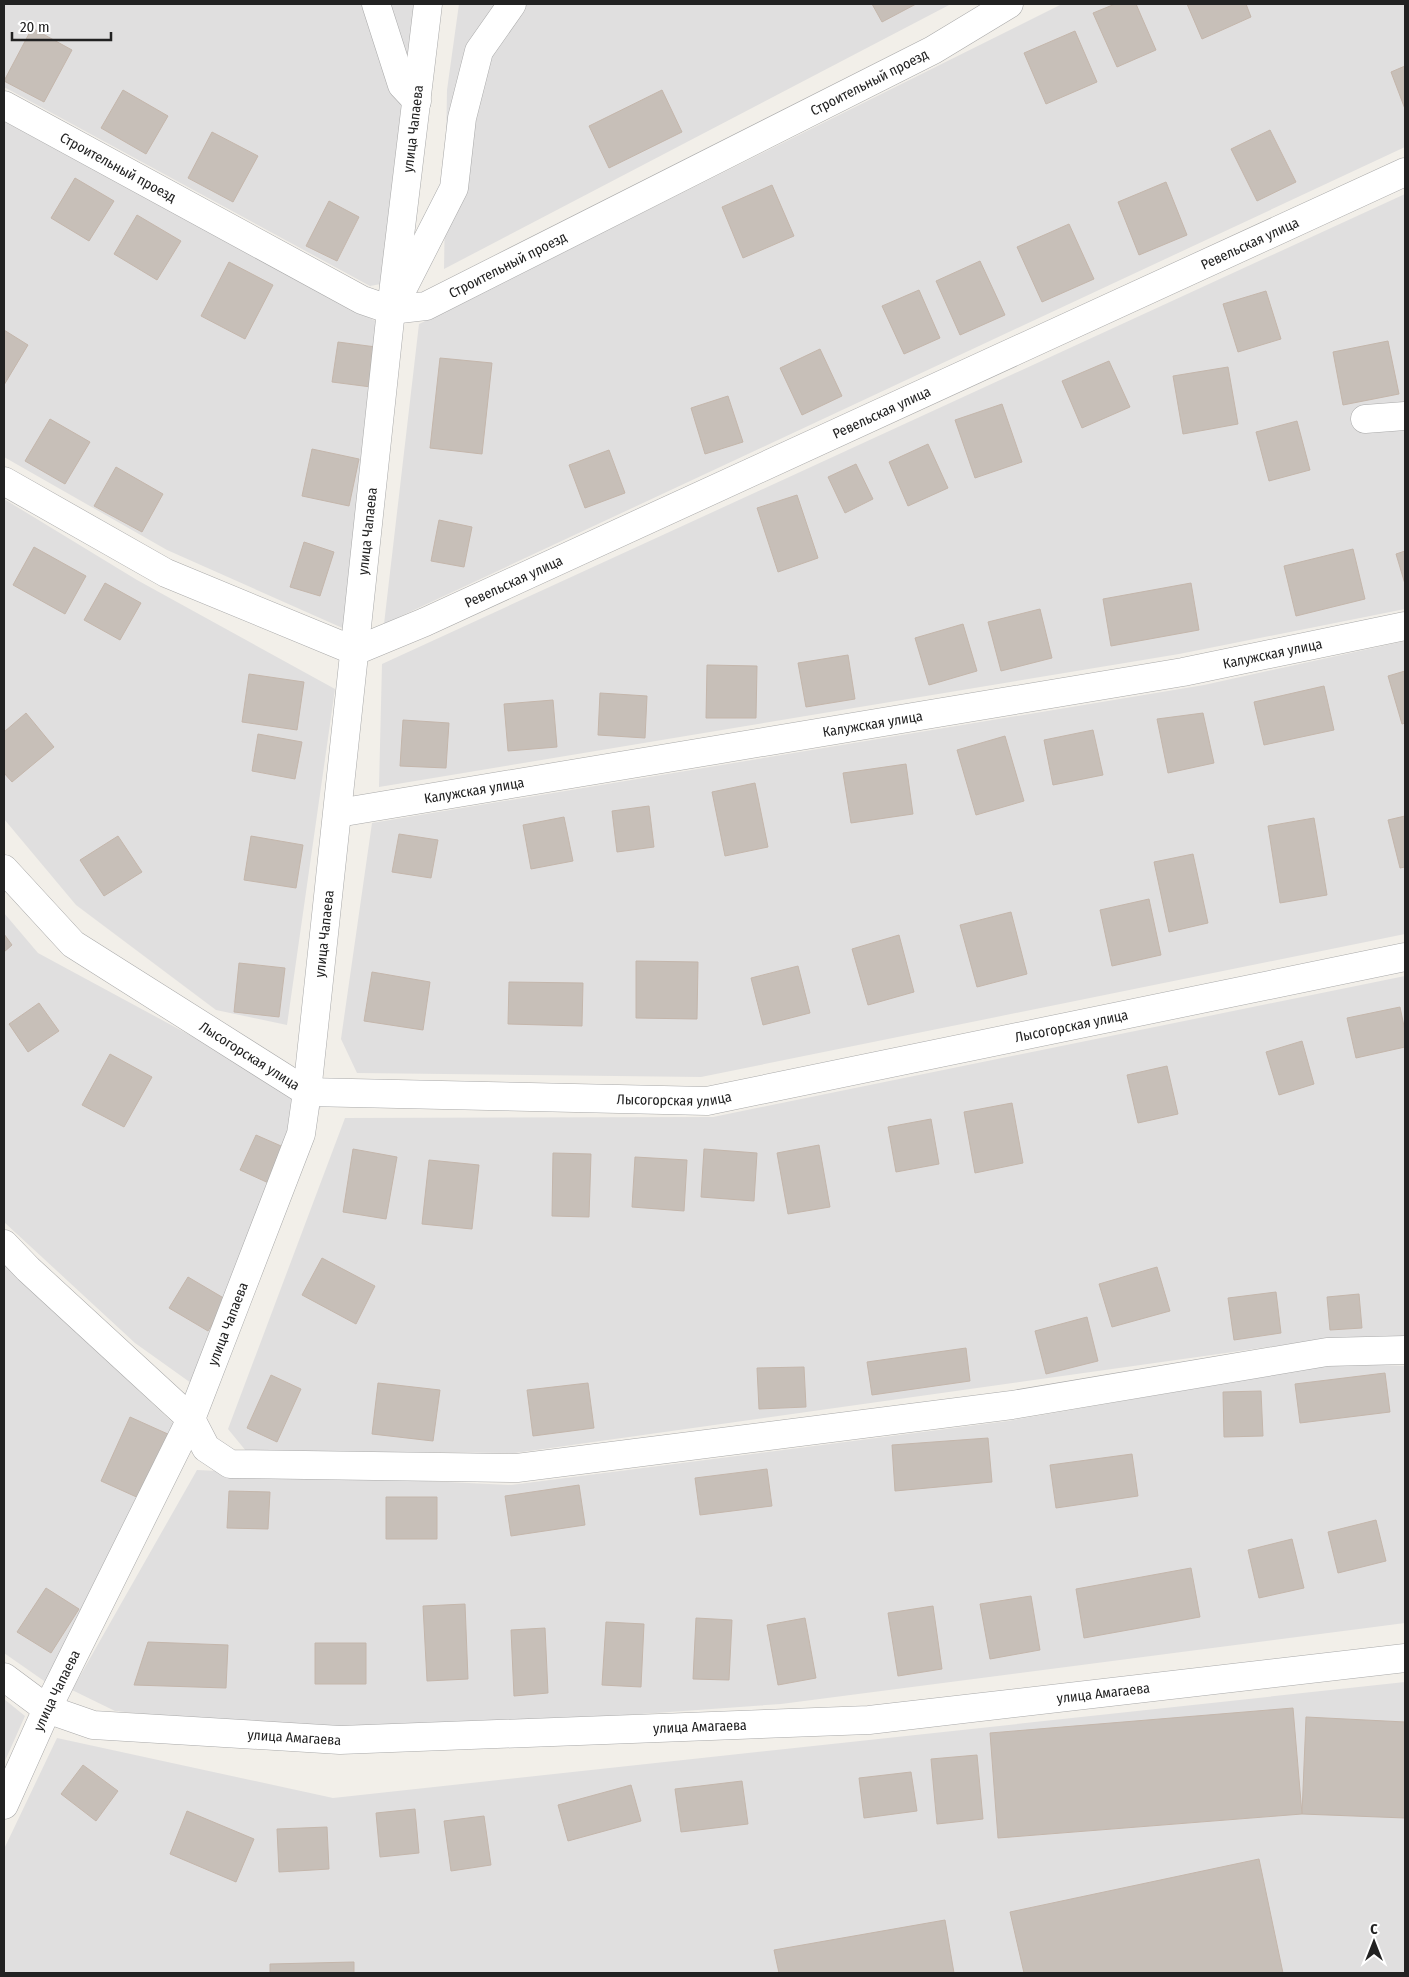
<svg xmlns="http://www.w3.org/2000/svg" width="1409" height="1977" font-family="'Fira Sans Condensed',sans-serif">
<style>
.residential{fill:#e0dfdf}
.building{fill:#c7bfb8;stroke:#c4b6ab}
.lines{fill:none;stroke-linecap:round;stroke-linejoin:round}
.minor-casing{stroke:#a9a9a9;stroke-width:29}
.minor{stroke:#fff;stroke-width:28}
.labels{text-anchor:middle;dominant-baseline:central;stroke-width:4.5;stroke-linejoin:round;paint-order:stroke}
.street-label{font-size:14px;fill:#222;stroke:#fff}
</style>
<rect width="100%" height="100%" fill="#f2efe9"/>
<path class="residential" d="M4 4H420L386 283 370 286 4 87Z
M459 4H951L444 269 447 90Z
M1062 4H1405V147L384 624 419 324Z
M4 121 381 324 347 630 167 550 4 457Z
M1405 194V609L1179 654 379 787 382 664Z
M4 499 137 580 335 689 287 1025 216 1010 76 905 4 819Z
M1405 641V934L701 1077 357 1073 341 1039 372 823 1204 685Z
M4 913 38 953 321 1106 205 1393 135 1343 4 1222Z
M1405 976V1338L1319 1340 515 1453 246 1451 228 1429 345 1118 713 1117Z
M4 1264 188 1437 47 1683 4 1653Z
M1343 1363 1405 1366V1623L781 1704 348 1735 115 1711 72 1690 197 1470 511 1485 1008 1421Z
M1405 1682V1973H4V1849L57 1738 333 1798Z
M4 1699 25 1716 4 1763Z"/>
<path class="building" d="M872 4H916L882 22Z
M1115 4H1136L1156 50 1117 67 1093 13Z
M1187 4H1246L1251 17 1202 39Z
M32 28 72 50 44 102 4 81Z
M1075 31 1097 82 1046 104 1024 53Z
M1405 66V109L1391 72Z
M123 90 168 116 146 154 101 128Z
M662 90 682 132 609 168 589 126Z
M1270 130 1296 182 1257 201 1231 149Z
M212 132 258 156 233 202 188 178Z
M75 178 114 201 89 241 51 218Z
M1166 182 1187 235 1139 255 1118 202Z
M772 185 794 236 743 258 722 207Z
M329 201 359 217 337 261 306 246Z
M137 215 181 241 157 280 114 254Z
M1069 224 1094 279 1042 302 1017 247Z
M980 261 1005 315 960 335 936 281Z
M229 262 273 285 245 339 201 316Z
M919 290 940 338 904 354 882 306Z
M1266 291 1281 339 1238 352 1223 304Z
M4 330 28 345 4 385Z
M1388 341 1399 394 1343 405 1333 352Z
M338 342 376 347 371 387 332 382Z
M820 349 842 396 802 415 780 368Z
M440 358 492 363 482 454 430 448Z
M1109 361 1130 407 1082 428 1062 381Z
M1228 367 1238 424 1183 434 1173 376Z
M728 396 743 442 705 454 691 408Z
M1002 404 1022 462 975 478 955 420Z
M50 419 90 442 65 484 25 461Z
M1297 421 1310 470 1269 481 1256 432Z
M928 444 948 488 908 506 889 462Z
M312 449 359 459 349 506 302 496Z
M609 450 625 493 585 508 569 465Z
M856 464 873 499 845 513 828 477Z
M116 467 163 494 142 532 94 506Z
M797 495 818 558 778 572 757 508Z
M439 520 472 527 464 567 431 561Z
M304 542 334 552 320 596 290 587Z
M34 547 86 576 65 614 13 585Z
M1353 549 1365 599 1296 616 1284 566Z
M1405 551V584L1396 554Z
M105 583 141 603 120 640 84 620Z
M1191 583 1199 630 1111 646 1103 599Z
M1040 609 1052 658 1001 671 988 622Z
M963 624 977 671 929 685 915 638Z
M848 655 855 699 806 707 798 663Z
M707 665 757 666 756 718H706Z
M1405 671V723L1402 724 1388 676Z
M249 674 304 682 297 730 242 722Z
M1324 686 1334 730 1264 745 1254 702Z
M600 693 647 696 645 738 598 735Z
M553 700 557 747 508 751 504 704Z
M26 713 54 747 12 782 4 773V732Z
M1203 713 1214 763 1168 773 1157 719Z
M403 720 449 723 446 768 400 766Z
M1093 730 1103 775 1053 785 1044 740Z
M258 734 302 742 295 779 252 771Z
M1005 736 1024 801 976 815 957 750Z
M906 764 913 814 851 823 843 773Z
M755 783 768 847 725 856 712 792Z
M649 806 654 847 617 852 612 811Z
M1405 816V867L1400 868 1388 820Z
M564 817 573 861 531 869 523 825Z
M1314 818 1327 895 1280 903 1268 826Z
M399 834 438 840 431 878 392 872Z
M118 836 142 872 104 896 80 860Z
M251 836 303 845 296 888 244 880Z
M1193 854 1208 923 1169 932 1154 862Z
M1149 899 1161 955 1112 966 1100 910Z
M1011 912 1027 974 977 987 960 925Z
M4 934 12 945 4 952Z
M899 935 914 992 868 1005 852 949Z
M636 961 698 962 697 1019 636 1018Z
M239 963 285 968 279 1017 234 1012Z
M798 966 810 1013 763 1025 751 978Z
M372 972 430 982 423 1030 364 1021Z
M509 982 583 983 582 1026 508 1024Z
M39 1003 59 1031 28 1052 9 1024Z
M1400 1007 1405 1031V1047L1356 1058 1347 1018Z
M1302 1041 1314 1084 1279 1095 1266 1052Z
M110 1054 152 1077 124 1127 82 1105Z
M1167 1066 1178 1114 1138 1123 1127 1075Z
M1012 1103 1023 1163 975 1173 964 1112Z
M931 1119 939 1164 896 1172 888 1127Z
M256 1135 288 1149 273 1185 240 1170Z
M819 1145 830 1207 788 1214 777 1153Z
M353 1149 397 1157 386 1219 343 1212Z
M704 1149 757 1153 754 1201 701 1197Z
M553 1153 591 1154 589 1217 552 1216Z
M635 1157 687 1160 684 1211 632 1207Z
M429 1160 479 1165 472 1229 422 1224Z
M322 1258 375 1286 356 1324 302 1295Z
M1157 1267 1170 1311 1112 1327 1099 1284Z
M188 1277 227 1300 208 1331 169 1308Z
M1276 1292 1281 1333 1234 1340 1228 1298Z
M1359 1294 1362 1328 1330 1330 1327 1297Z
M1087 1317 1098 1361 1046 1374 1035 1331Z
M966 1348 970 1381 872 1395 867 1362Z
M804 1367 806 1407 759 1409 757 1368Z
M1385 1373 1390 1412 1300 1423 1295 1384Z
M271 1375 301 1389 277 1442 247 1428Z
M378 1383 440 1390 433 1441 372 1434Z
M588 1383 594 1428 533 1436 527 1390Z
M1261 1391 1263 1436 1224 1437 1223 1392Z
M130 1417 170 1435 141 1499 101 1481Z
M988 1438 992 1482 895 1491 892 1445Z
M1132 1454 1138 1496 1056 1508 1050 1465Z
M767 1469 772 1506 700 1515 695 1478Z
M579 1485 585 1525 511 1536 505 1496Z
M229 1491 270 1492 268 1529 227 1528Z
M386 1497H437V1539H386Z
M1376 1520 1386 1561 1338 1573 1328 1532Z
M1292 1539 1304 1588 1259 1598 1248 1550Z
M1191 1568 1200 1617 1084 1638 1076 1589Z
M46 1588 79 1609 51 1653 17 1632Z
M1031 1596 1040 1650 990 1659 980 1604Z
M465 1604 468 1679 427 1681 423 1606Z
M933 1606 942 1669 898 1676 888 1613Z
M696 1618 732 1620 729 1680 693 1679Z
M805 1618 816 1678 778 1685 767 1625Z
M606 1622 644 1624 641 1687 602 1685Z
M545 1628 548 1693 514 1696 511 1630Z
M148 1642 228 1645 226 1688 134 1685Z
M315 1643H366V1684H315Z
M1293 1708 1302 1814 998 1838 990 1733Z
M1306 1717 1405 1722V1818L1302 1814Z
M977 1755 983 1819 937 1824 931 1759Z
M83 1765 118 1791 96 1821 61 1794Z
M911 1772 917 1811 864 1818 859 1778Z
M742 1781 748 1824 681 1832 675 1789Z
M631 1785 641 1821 568 1841 558 1805Z
M415 1809 419 1853 380 1857 376 1813Z
M187 1811 254 1839 236 1882 170 1854Z
M484 1816 491 1865 451 1871 444 1821Z
M327 1827 329 1869 279 1872 277 1829Z
M1259 1859 1283 1973H1024L1010 1912Z
M945 1920 954 1973H779L774 1950Z
M354 1962V1973H270V1964Z"/>
<g class="lines">
<defs>
<g id="minor">
<path d="M376 4 402 85 417 101"/>
<path id="s1" d="M4 105 362 300 391 310 426 306 933 50 1009 4"/>
<path d="M400 294 454 188 462 118 479 51 512 4"/>
<path d="M1365 419 1405 416"/>
<path id="s2" d="M4 481 166 573 355 651 425 622 1405 172"/>
<path id="s3" d="M338 813 1183 672 1405 626"/>
<path id="s4" d="M4 869 73 944 307 1092 707 1101 1405 957"/>
<path d="M4 1244 28 1269 191 1419 206 1448 230 1464 517 1468 1012 1405 1327 1352 1405 1350"/>
<path id="s5" d="M4 1677 47 1709 93 1725 340 1740 869 1720 1405 1658"/>
<path id="s6" d="M4 1805 47 1709 191 1419 301 1134 307 1092 391 310 428 4"/>
</g>
</defs>
<use href="#minor" class="minor-casing"/>
<use href="#minor" class="minor"/>
</g>
<g class="labels">
<g class="street-label">
<text stroke="none"><textPath href="#s1" startOffset="970">Строительный проезд</textPath></text>
<text stroke="none"><textPath href="#s6" startOffset="1746">улица Чапаева</textPath></text>
<text stroke="none"><textPath href="#s1" startOffset="130">Строительный проезд</textPath></text>
<text stroke="none"><textPath href="#s2" startOffset="1374">Ревельская улица</textPath></text>
<text stroke="none"><textPath href="#s1" startOffset="565">Строительный проезд</textPath></text>
<text stroke="none"><textPath href="#s2" startOffset="969">Ревельская улица</textPath></text>
<text stroke="none"><textPath href="#s6" startOffset="1341">улица Чапаева</textPath></text>
<text stroke="none"><textPath href="#s2" startOffset="564">Ревельская улица</textPath></text>
<text stroke="none"><textPath href="#s3" startOffset="948">Калужская улица</textPath></text>
<text stroke="none"><textPath href="#s3" startOffset="542">Калужская улица</textPath></text>
<text stroke="none"><textPath href="#s3" startOffset="138">Калужская улица</textPath></text>
<text stroke="none"><textPath href="#s6" startOffset="936">улица Чапаева</textPath></text>
<text stroke="none"><textPath href="#s4" startOffset="1151">Лысогорская улица</textPath></text>
<text stroke="none"><textPath href="#s4" startOffset="311">Лысогорская улица</textPath></text>
<text stroke="none"><textPath href="#s4" startOffset="746">Лысогорская улица</textPath></text>
<text stroke="none"><textPath href="#s6" startOffset="531">улица Чапаева</textPath></text>
<text stroke="none"><textPath href="#s6" startOffset="126">улица Чапаева</textPath></text>
<text stroke="none"><textPath href="#s5" startOffset="1115">улица Амагаева</textPath></text>
<text stroke="none"><textPath href="#s5" startOffset="710">улица Амагаева</textPath></text>
<text stroke="none"><textPath href="#s5" startOffset="304">улица Амагаева</textPath></text>
</g>
</g>
<rect width="1409" height="1977" fill="none" stroke="#222222" stroke-width="10"/>
<g transform="translate(1374 1942)" stroke="#ffffff" stroke-width="4" paint-order="stroke">
<path d="M0-4L9 19L0 12L-9 19Z" fill="#222222"/>
<text y="-8" font-size="14" font-weight="bold" text-anchor="middle" fill="#222222">С</text>
</g>
<path d="M12 32v8h99v-8" fill="none" stroke="#222222" stroke-width="2.5"/>
<text x="20" y="32" font-size="15" fill="#222222" stroke="#ffffff" stroke-width="4" paint-order="stroke">20 m</text>
</svg>
